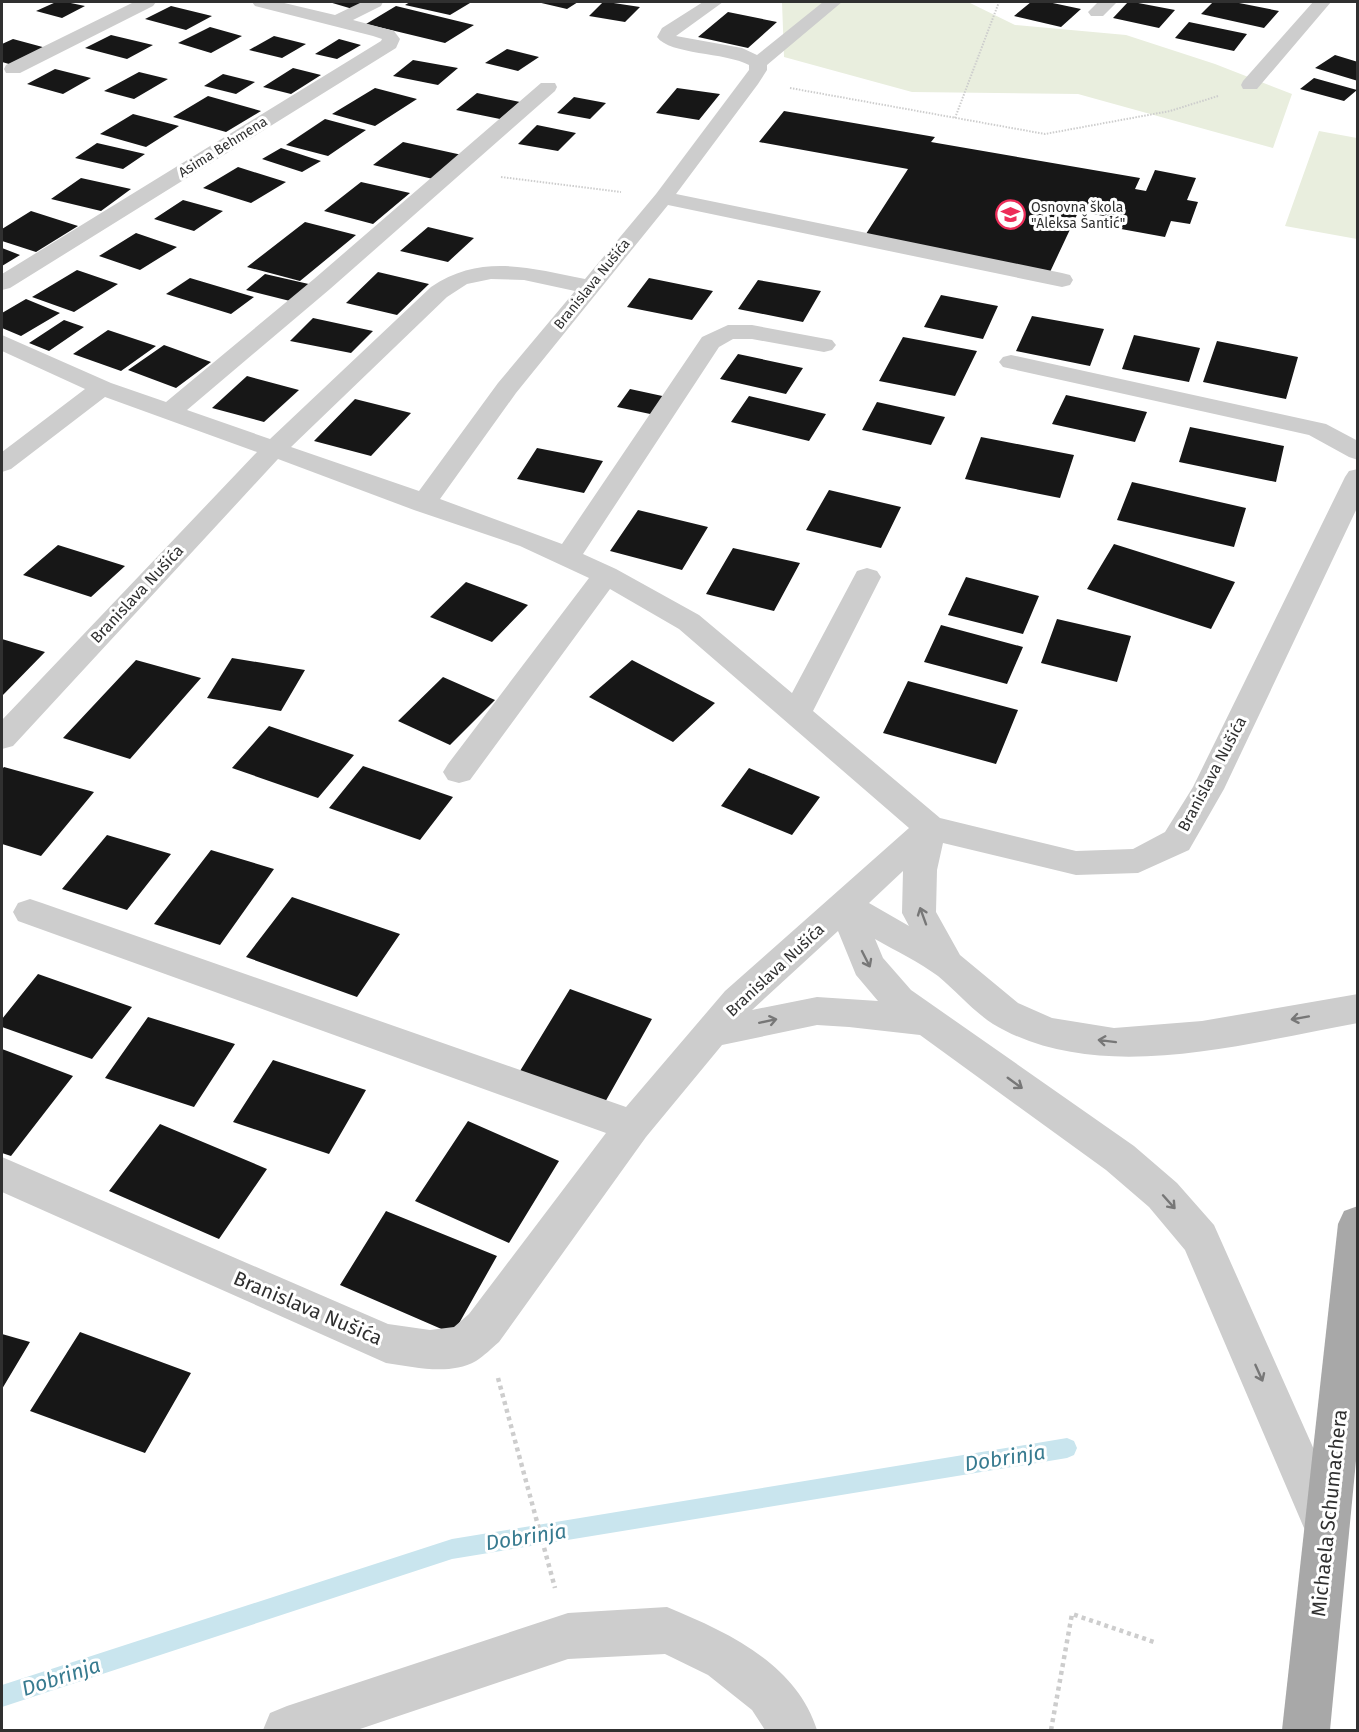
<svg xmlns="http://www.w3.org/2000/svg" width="1359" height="1732" font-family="'Fira Sans',sans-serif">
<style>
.green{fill:#e9eede}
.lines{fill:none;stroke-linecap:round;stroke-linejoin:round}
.stream{fill:#c9e5ee;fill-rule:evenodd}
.building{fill:#171717}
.path-far1{stroke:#cdcdcd;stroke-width:2;stroke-dasharray:1.5 1.5;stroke-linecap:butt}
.path{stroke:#cdcdcd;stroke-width:4.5;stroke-dasharray:4 4;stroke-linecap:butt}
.minor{fill:#cdcdcd;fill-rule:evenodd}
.major{fill:#a8a8a8;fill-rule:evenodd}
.oneway{stroke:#777}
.labels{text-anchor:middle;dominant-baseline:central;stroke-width:6;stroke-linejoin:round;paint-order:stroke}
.far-street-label{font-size:14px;fill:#303030;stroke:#fff}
.far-poi-label{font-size:14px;fill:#303030;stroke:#fff;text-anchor:start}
.street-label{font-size:16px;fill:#303030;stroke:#fff}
.near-street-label{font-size:20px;fill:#303030;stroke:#fff}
.near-water-label{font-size:21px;font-style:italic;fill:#387b90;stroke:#fff}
</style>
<rect width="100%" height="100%" fill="#fff"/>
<path class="green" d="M782 2H968L1015 25 1126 35 1215 64 1292 94 1273 148 1078 94 912 92 784 57Z
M1319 131 1357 138V239L1285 226Z"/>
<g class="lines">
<path class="stream" d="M1067 1438 1074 1441 1077 1448 1074 1455 1067 1458 452 1559 2 1707V1685L452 1539Z"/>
</g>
<path class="building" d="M56 2H66L85 6 62 18 36 11Z
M329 2H371L356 10Z
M410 2H464L470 3 450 15 405 5Z
M537 2H578L567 9Z
M603 2H607L640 7 625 22 589 16Z
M1031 2H1048L1081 9 1061 27 1014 16Z
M1128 2H1133L1175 10 1159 28 1113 18Z
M1213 2H1234L1279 11 1264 28 1201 14Z
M171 6 212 16 186 30 145 19Z
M396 6 474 25 445 43 366 24Z
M728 12 777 22 748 48 698 37Z
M1189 22 1247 34 1234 51 1175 38Z
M210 27 242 36 211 53 178 43Z
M111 35 153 45 127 59 85 48Z
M274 36 306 44 282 58 249 50Z
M13 39 50 49 16 66 2 62V44Z
M339 39 361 45 337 59 315 54Z
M507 49 539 57 518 71 485 63Z
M1335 55 1358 62V81L1315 68Z
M413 60 458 68 438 85 393 76Z
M293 68 321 75 291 94 263 87Z
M55 69 91 78 63 94 27 84Z
M139 72 168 79 134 99 104 91Z
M223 74 255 82 236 94 204 86Z
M1314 78 1357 90 1344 101 1300 89Z
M375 88 417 99 375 126 332 114Z
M677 88 720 94 699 120 656 113Z
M477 93 520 102 500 119 456 110Z
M208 96 261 111 226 132 173 117Z
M574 97 606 103 590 119 557 113Z
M784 111 935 137 931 142 1140 178 1135 189 1146 191 1155 170 1196 178 1187 200 1198 202 1190 224 1171 221 1165 237 1121 229 1125 220 1088 213 1091 206 1082 204 1050 272 864 237 908 169 759 142Z
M133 114 179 126 146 147 100 134Z
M325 119 366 130 328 156 286 145Z
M537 125 576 133 558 151 518 144Z
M403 142 462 155 433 179 373 165Z
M97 143 145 154 123 169 75 158Z
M281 148 321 161 302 172 262 159Z
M238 167 286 182 251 203 203 188Z
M81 178 131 189 101 211 51 199Z
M361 182 410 193 373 224 324 211Z
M183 200 223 211 194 231 154 219Z
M31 211 78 226 36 252 2 241V229Z
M305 222 356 235 300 281 247 267Z
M428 227 474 238 448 262 400 251Z
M136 233 177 247 140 270 99 256Z
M2 248 20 255 2 266Z
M77 270 118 284 74 312 32 297Z
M378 272 429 284 397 315 346 303Z
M265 274 313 285 294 302 246 290Z
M190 278 254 297 231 314 166 294Z
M649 278 713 291 692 320 627 307Z
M758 280 821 291 803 322 738 309Z
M941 295 998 306 983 339 924 327Z
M26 299 60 313 21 336 2 328V313Z
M1032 316 1104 329 1090 366 1016 351Z
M313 318 373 331 351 353 290 341Z
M64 320 84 327 49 351 29 343Z
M108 330 156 346 121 371 73 354Z
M1134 335 1200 348 1189 382 1122 369Z
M903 337 977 351 955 396 879 381Z
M1217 341 1298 357 1286 399 1203 382Z
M164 345 211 362 176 388 128 370Z
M738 354 803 368 786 394 720 379Z
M247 376 299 390 264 422 212 408Z
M630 389 667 397 655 415 617 407Z
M1066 395 1147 412 1135 442 1052 424Z
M749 396 826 414 809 441 731 422Z
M355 399 411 413 371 456 314 441Z
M877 402 945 417 931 445 862 430Z
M1190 427 1284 446 1276 482 1179 462Z
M981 437 1074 455 1060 498 965 479Z
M537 448 603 461 584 493 517 479Z
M1132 482 1246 508 1234 547 1117 520Z
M829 490 901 507 881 548 806 530Z
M638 510 708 527 682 570 610 551Z
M1114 544 1235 582 1211 629 1087 589Z
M58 545 125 566 91 597 23 575Z
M733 548 800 563 774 611 706 594Z
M966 577 1039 596 1023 634 948 615Z
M466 582 528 605 492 642 430 617Z
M1057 619 1131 636 1117 682 1041 663Z
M941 625 1023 647 1007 684 924 662Z
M2 639 45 652 2 696Z
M232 658 305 670 281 711 207 698Z
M136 660 201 678 130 759 63 738Z
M632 660 715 703 673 742 589 697Z
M443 677 495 700 450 745 398 721Z
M908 681 1018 710 996 764 883 733Z
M269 726 354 755 318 798 232 768Z
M363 766 453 797 420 840 329 808Z
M4 767 94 792 41 856 2 844V769Z
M749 768 820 797 792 835 721 806Z
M107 835 171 854 127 910 62 889Z
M211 850 274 869 220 945 154 924Z
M292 897 400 934 357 997 246 957Z
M38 974 132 1007 92 1059 2 1027V1019Z
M570 989 652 1019 604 1104 520 1071Z
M148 1017 235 1044 194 1107 105 1078Z
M2 1049 73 1076 11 1156 2 1153Z
M273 1060 366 1090 329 1154 233 1122Z
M468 1121 559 1161 509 1243 415 1201Z
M160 1124 267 1169 219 1239 109 1191Z
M386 1211 497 1256 453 1334 340 1285Z
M80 1332 191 1373 145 1453 30 1411Z
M2 1334 30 1342 2 1389Z"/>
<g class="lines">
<path class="path-far1" d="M790 88 1045 134 1170 111 1218 96
M955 118 999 2
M501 177 621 192"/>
<path class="path" d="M498 1378 555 1588
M1051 1730 1072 1614 1157 1643"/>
<path class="minor" d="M134 2H156L153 6 20 73H6L4 69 6 65Z
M252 2H280L335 15 362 2H383L381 6 353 20 394 31 400 39 396 48 10 288 2 290V274L381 41 382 39 373 36 255 6Z
M703 2H723L676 36 742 48 757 55 823 2H842L767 65V70L758 84 676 194 1062 273 1070 275 1073 280 1070 285 1062 287 668 205 516 393 440 499 562 544 702 337 728 325H752L832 340 836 345 832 350 824 352 752 339H733L719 347 583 554 616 569 699 615 792 693 857 571 867 568 877 571 881 577 813 711 940 818 1076 851 1133 849 1165 832 1193 787 1345 477 1349 471 1358 469V506L1224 789 1189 850 1138 873 1076 875 943 843 937 870 936 912 960 955 1018 1003 1052 1018 1114 1028 1202 1021 1358 994V1023C1245 1043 1098 1087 993 1024 973 1011 956 991 938 976 919 962 896 951 875 939L883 958 911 990 1134 1146 1177 1183 1214 1225 1348 1526 1342 1542 1326 1548 1310 1542 1185 1250 1149 1207 1106 1170 920 1035 849 1027 817 1025 722 1045 646 1137 499 1342C492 1348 484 1356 476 1361 449 1376 415 1367 386 1363L2 1192V1157L388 1324 430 1330 454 1327 469 1314 606 1133 18 921 13 912 18 903 30 899 42 903 626 1107 725 991 909 828 679 629 610 589 470 780 459 783 448 780 443 772 448 764 589 578 520 546 414 510 278 459 13 746 2 749V720L257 452 105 397 11 469 2 472V452L85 389 2 351V335L111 383 166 402 314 279 541 83H555L557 87 555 91 330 289 187 410 270 439 431 287C481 253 530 268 585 279L656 194 749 70V65C725 52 670 55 657 37L662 28ZM491 279 524 280 575 291 498 383 419 491 291 447 447 297 467 284ZM903 871 902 913 909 926 869 903ZM838 931 856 975 878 1001 817 997 752 1010Z
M1098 2H1117L1103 16H1091L1088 12Z
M1313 2H1331L1257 89H1243L1241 85 1243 81Z
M1011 355 1326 424 1358 441V460L1349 457 1309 435 1003 367 999 362 1003 357Z
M667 1607C727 1632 796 1663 817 1730H765L752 1710 708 1675 665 1654 568 1659 357 1730H263L270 1713 287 1706 568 1613Z"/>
<path class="major" d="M1358 1206V1440L1330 1730H1282L1338 1224 1344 1211Z"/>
</g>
<defs><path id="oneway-shaft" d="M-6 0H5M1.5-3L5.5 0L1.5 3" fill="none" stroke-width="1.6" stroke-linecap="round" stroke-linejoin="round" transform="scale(1.5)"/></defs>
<g class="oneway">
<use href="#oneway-shaft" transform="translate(923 916) rotate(-110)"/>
<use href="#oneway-shaft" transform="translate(866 959) rotate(63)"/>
<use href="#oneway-shaft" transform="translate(1300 1018) rotate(170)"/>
<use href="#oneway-shaft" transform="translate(768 1021) rotate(-12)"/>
<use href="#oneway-shaft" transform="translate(1107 1041) rotate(-173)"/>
<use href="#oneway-shaft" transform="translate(1015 1083) rotate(36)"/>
<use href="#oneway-shaft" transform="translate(1169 1202) rotate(48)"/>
<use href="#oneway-shaft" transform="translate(1259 1373) rotate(66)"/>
</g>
<defs>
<symbol id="school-ring" viewBox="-11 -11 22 22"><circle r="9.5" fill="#fff" stroke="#ed2d59" stroke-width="1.5"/><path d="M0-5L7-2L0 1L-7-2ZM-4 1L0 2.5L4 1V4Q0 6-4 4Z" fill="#ed2d59"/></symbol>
</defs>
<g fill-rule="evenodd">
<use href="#school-ring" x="994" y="198" width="33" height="33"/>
</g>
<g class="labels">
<g class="far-street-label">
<text transform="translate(223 147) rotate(-32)">Asima Behmena</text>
<text transform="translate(592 284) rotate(-51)">Branislava Nušića</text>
</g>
<g class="far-poi-label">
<text x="1031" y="207">Osnovna škola<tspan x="1031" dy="16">"Aleksa Šantić"</tspan></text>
</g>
<g class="street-label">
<text transform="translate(137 594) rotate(-47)">Branislava Nušića</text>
<text transform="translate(1212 774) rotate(-62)">Branislava Nušića</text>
<text transform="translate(775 970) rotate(-43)">Branislava Nušića</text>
</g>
<g class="near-street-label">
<text transform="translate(308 1308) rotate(23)">Branislava Nušića</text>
<text transform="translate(1329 1513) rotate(-84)">Michaela Schumachera</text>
</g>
<g class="near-water-label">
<text transform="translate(1005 1458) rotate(-9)">Dobrinja</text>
<text transform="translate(526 1537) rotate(-9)">Dobrinja</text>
<text transform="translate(61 1677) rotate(-18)">Dobrinja</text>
</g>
</g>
<rect width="1359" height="1732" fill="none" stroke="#303030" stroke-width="6"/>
</svg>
